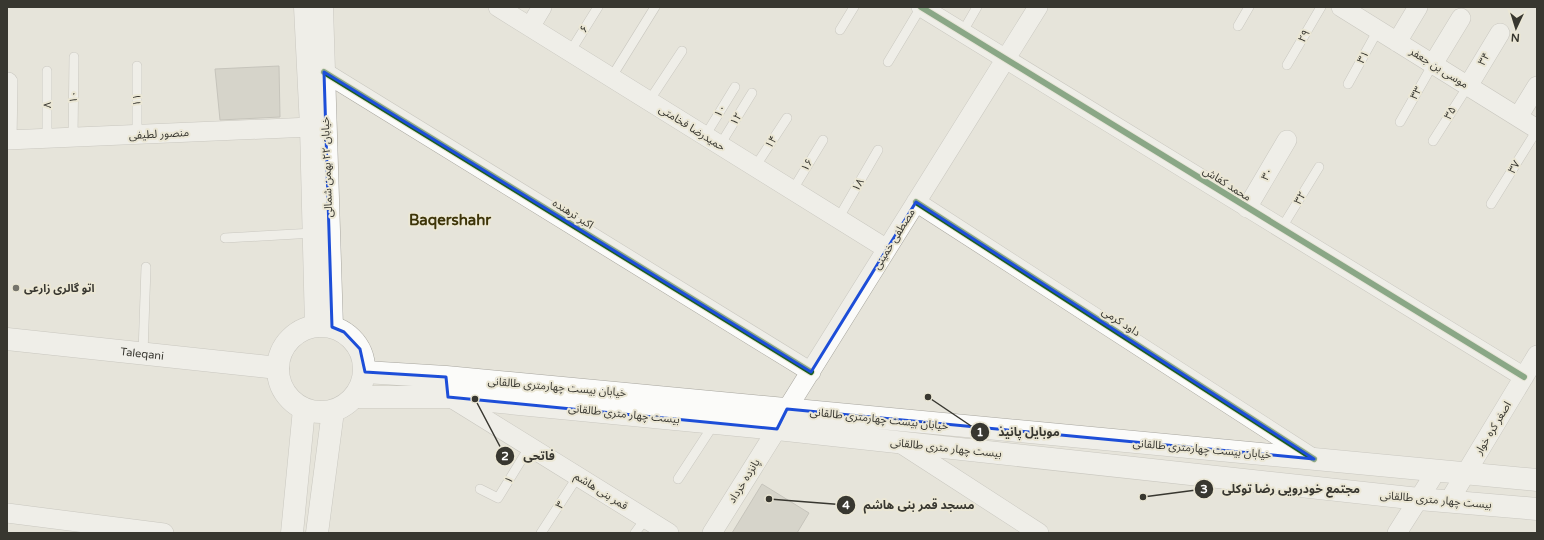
<svg xmlns="http://www.w3.org/2000/svg" width="1544" height="540" font-family="'Varela Round','Noto Sans Arabic',sans-serif">
<style>
.building{fill:#c4c1b5;stroke:#9f9d95}
.lines{fill:none;stroke-linecap:round;stroke-linejoin:round}
.service-casing{stroke:#a7a59e;stroke-width:10}
.minor-casing{stroke:#a7a59e;stroke-width:20}
.tertiary-casing{stroke:#a7a59e;stroke-width:23}
.secondary-casing{stroke:#a7a59e;stroke-width:23}
.service{stroke:#fbfbf9;stroke-width:9}
.minor{stroke:#fbfbf9;stroke-width:19}
.tertiary{stroke:#fbfbf9;stroke-width:22}
.secondary{stroke:#fbfbf9;stroke-width:22}
.cycleway-casing{stroke:#ebe7d5;stroke-width:8}
.cycleway{stroke:#1b5e20;stroke-width:6}
.marked{fill:none;stroke:#1d4ed8;stroke-width:3;stroke-linejoin:round}
.poi-dot{fill:#75746c;stroke:#ebe7d5;stroke-width:1.5}
.labels{text-anchor:middle;dominant-baseline:central;stroke-width:4;stroke-linejoin:round;paint-order:stroke}
.street-label{font-size:11px;fill:#383730;stroke:#ebe7d5}
.poi-label{font-size:11px;font-weight:bold;fill:#383730;stroke:#ebe7d5;text-anchor:start}
.district-label{font-size:15px;font-weight:bold;fill:#3d3408;stroke:#ebe7d5}
.leader{fill:none;stroke:#383730;stroke-width:1.5}
.callout-dot{fill:#383730;stroke:#ebe7d5;stroke-width:1.5}
.mark-label{font-size:12px;text-anchor:middle;font-weight:bold;fill:#fff}
.callout-label{font-size:12px;text-anchor:middle;font-weight:bold;fill:#383730;stroke:#ebe7d5;stroke-width:4;stroke-linejoin:round;paint-order:stroke}
</style>
<rect width="100%" height="100%" fill="#e6e4da"/>
<path class="building" d="M279 66 280 117 220 120 215 69Z
M762 484 809 513 797 533H732Z"/>
<g class="lines">
<defs>
<path id="service" d="M1238 26 1249 7
M840 30 854 7
M962 33 977 7
M570 52 598 7
M888 62 921 7
M1287 65 1321 7
M137 66V135
M47 71V139
M611 78 655 7
M1348 84 1378 30
M649 101 682 51
M1400 122 1433 64
M705 136 735 87
M73 138 74 57
M1433 141 1468 86
M720 145 752 93
M755 167 787 118
M792 191 823 140
M1491 204 1537 130
M838 219 878 150
M1281 229 1319 167
M225 238 314 233
M143 353 146 267
M678 479 714 424
M480 489 498 498 530 446
M541 533 578 476
M635 533 646 518"/>
<path id="minor" d="M498 7 887 249
M921 7 1524 377
M1341 7 1537 129
M530 27 542 7
M1397 42 1418 7
M1433 64 1461 18
M324 72 811 372
M8 82 7 140 311 127
M1468 86 1500 33
M1518 117 1537 86
M916 202 1314 459
M1247 208 1287 140
M448 396 669 533
M787 409 1038 7
M900 443 1039 533
M1449 501 1537 355
M7 513 164 533
M712 533 777 429
M1397 533 1437 470"/>
<g id="tertiary">
<path d="M305 7 311 127 316 326"/>
<path d="M322 7 332 327"/>
<circle cx="321" cy="369" r="43"/>
<path id="s1" d="M7 339 278 368"/>
<path d="M292 533 304 409"/>
<path d="M317 533 333 411"/>
</g>
<path id="secondary" d="M365 372 446 377 1537 480
M355 397H448L777 429 1419 499 1537 509"/>
</defs>
<use href="#service" class="service-casing"/>
<use href="#minor" class="minor-casing"/>
<use href="#tertiary" class="tertiary-casing"/>
<use href="#secondary" class="secondary-casing"/>
<use href="#service" class="service"/>
<use href="#minor" class="minor"/>
<use href="#tertiary" class="tertiary"/>
<use href="#secondary" class="secondary"/>
<defs>
<path id="cycleway" d="M921 7 1524 377
M324 72 811 372
M916 202 1314 459"/>
</defs>
<use href="#cycleway" class="cycleway-casing"/>
<use href="#cycleway" class="cycleway"/>
</g>
<path d="M0 0H1544V540H0ZM324 72 811 372 916 202 1314 459 787 409 777 429 448 397 446 377 365 372 360 349 344 332 332 327Z" fill="#e6e4da" fill-opacity=".55" fill-rule="evenodd"/>
<path class="marked" d="M324 72 811 372 916 202 1314 459 787 409 777 429 448 397 446 377 365 372 360 349 344 332 332 327Z"/>
<circle class="poi-dot" cx="16" cy="288" r="4"/>
<g class="labels">
<g class="street-label">
<text transform="translate(584 29) rotate(-57)">۶</text>
<text transform="translate(1304 36) rotate(-60)">۲۹</text>
<text transform="translate(1363 57) rotate(-61)">۳۱</text>
<text transform="translate(1484 59) rotate(-59)">۳۴</text>
<text transform="translate(1439 68) rotate(32)">موسی بن جعفر</text>
<text transform="translate(1416 93) rotate(-60)">۳۳</text>
<text transform="translate(73 97) rotate(-90)">۱۰</text>
<text transform="translate(137 100) rotate(-91)">۱۱</text>
<text transform="translate(47 105) rotate(-90)">۸</text>
<text transform="translate(720 111) rotate(-58)">۱۰</text>
<text transform="translate(1450 113) rotate(-58)">۳۵</text>
<text transform="translate(736 119) rotate(-58)">۱۲</text>
<text transform="translate(692 128) rotate(32)">حمیدرضا فخامتی</text>
<text transform="translate(159 134) rotate(-3)">منصور لطیفی</text>
<text transform="translate(771 142) rotate(-56)">۱۴</text>
<text transform="translate(807 165) rotate(-59)">۱۶</text>
<text transform="translate(327 167) rotate(-92)">خیابان ۲۲ بهمن شمالی</text>
<text transform="translate(1514 167) rotate(-58)">۳۷</text>
<text transform="translate(1267 174) rotate(-60)">۳۰</text>
<text transform="translate(1227 184) rotate(32)">محمد کفاش</text>
<text transform="translate(858 185) rotate(-59)">۱۸</text>
<text transform="translate(1300 198) rotate(-59)">۳۲</text>
<text transform="translate(573 214) rotate(32)">اکبر ترهنده</text>
<text transform="translate(894 239) rotate(-58)">مصطفی خمینی</text>
<text transform="translate(1121 322) rotate(33)">داود کرمی</text>
<text stroke="none"><textPath href="#s1" startOffset="136">Taleqani</textPath></text>
<text transform="translate(557 387) rotate(5)">خیابان بیست چهارمتری طالقانی</text>
<text transform="translate(624 414) rotate(6)">بیست چهار متری طالقانی</text>
<text transform="translate(879 419) rotate(6)">خیابان بیست چهارمتری طالقانی</text>
<text transform="translate(1493 428) rotate(-59)">اصغر کره خوار</text>
<text transform="translate(946 448) rotate(6)">بیست چهار متری طالقانی</text>
<text transform="translate(1202 449) rotate(5)">خیابان بیست چهارمتری طالقانی</text>
<text transform="translate(509 480) rotate(-58)">۱</text>
<text transform="translate(744 481) rotate(-58)">پانزده خرداد</text>
<text transform="translate(601 491) rotate(32)">قمر بنی هاشم</text>
<text transform="translate(1436 500) rotate(5)">بیست چهار متری طالقانی</text>
<text transform="translate(560 505) rotate(-57)">۳</text>
</g>
<g class="poi-label">
<text x="24" y="288">اتو گالری زارعی</text>
</g>
<g class="district-label">
<text x="450" y="220">Baqershahr</text>
</g>
</g>
<path class="leader" d="M928 397L980 432M475 399L505 456M1143 497L1204 489M769 499L846 505"/>
<g class="callout-dot">
<circle cx="928" cy="397" r="4"/>
<circle cx="475" cy="399" r="4"/>
<circle cx="1143" cy="497" r="4"/>
<circle cx="769" cy="499" r="4"/>
<circle cx="980" cy="432" r="10"/>
<circle cx="505" cy="456" r="10"/>
<circle cx="1204" cy="489" r="10"/>
<circle cx="846" cy="505" r="10"/>
</g>
<g class="mark-label">
<text x="980" y="436">1</text>
<text x="505" y="460">2</text>
<text x="1204" y="493">3</text>
<text x="846" y="509">4</text>
</g>
<g class="callout-label">
<text x="1029" y="436">موبایل پانیذ</text>
<text x="539" y="460">فاتحی</text>
<text x="1291" y="493">مجتمع خودرویی رضا توکلی</text>
<text x="919" y="509">مسجد قمر بنی هاشم</text>
</g>
<rect width="1544" height="540" fill="none" stroke="#383730" stroke-width="16"/>
<g transform="translate(1516 28) rotate(184)" stroke="#ebe7d5" stroke-width="3" paint-order="stroke">
<path d="M0-3L7 15L0 10L-7 15Z" fill="#383730"/>
<text y="-6" font-size="11" font-weight="bold" text-anchor="middle" fill="#383730">N</text>
</g>
</svg>
